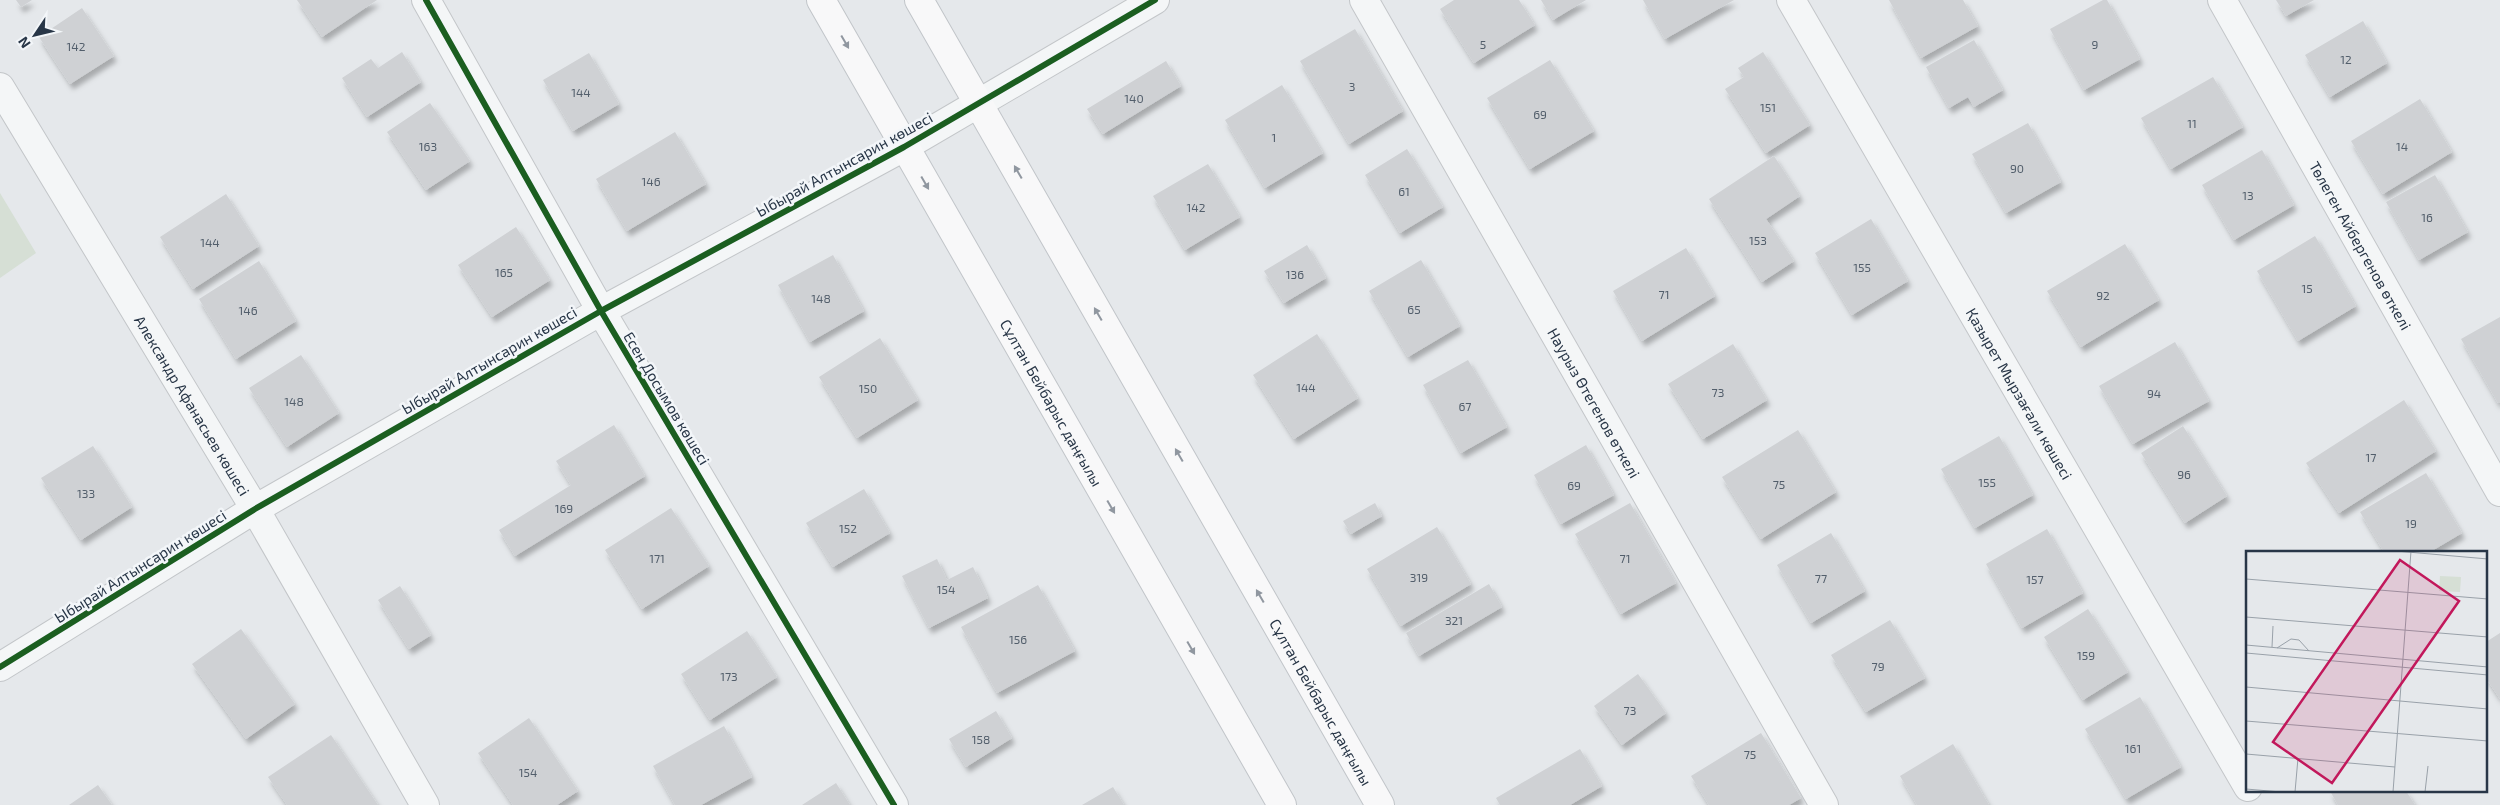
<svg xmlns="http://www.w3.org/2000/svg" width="2500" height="805" font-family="'Exo 2',sans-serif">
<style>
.green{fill:#d6dfd5}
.building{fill:#cfd1d4;filter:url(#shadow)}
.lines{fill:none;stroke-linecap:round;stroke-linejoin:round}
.minor-casing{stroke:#c3c6c9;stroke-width:30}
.tertiary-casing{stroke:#c3c6c9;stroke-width:30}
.primary-casing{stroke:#c1c5c9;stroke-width:30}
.minor{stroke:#f4f6f7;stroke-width:28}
.tertiary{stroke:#f4f6f7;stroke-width:28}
.primary{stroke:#f8f8f9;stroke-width:28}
.cycleway-casing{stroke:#f3f6f9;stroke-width:9}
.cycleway{stroke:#1b5e20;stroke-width:6}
.oneway{fill:#9097a0}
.labels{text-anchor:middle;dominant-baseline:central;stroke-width:5;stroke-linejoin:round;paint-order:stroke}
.number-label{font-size:12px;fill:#525e6b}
.street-label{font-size:15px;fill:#283647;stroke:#f3f6f9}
.inset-road{fill:none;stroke:#99a1a9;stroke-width:1}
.view{fill:#c2185b;fill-opacity:0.15;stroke:#c2185b;stroke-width:2.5}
.inset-edge{fill:none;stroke:#283647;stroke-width:2.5}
</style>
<defs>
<filter id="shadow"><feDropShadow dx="3" dy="5.5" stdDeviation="2.5" flood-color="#0004"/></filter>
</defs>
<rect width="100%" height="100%" fill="#e5e8eb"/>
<path class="green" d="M0 193 36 253 0 278Z"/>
<path class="building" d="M16 0H32L21 7Z
M297 0H377L322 37Z
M1454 0H1519L1535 25 1474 63 1440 9Z
M1541 0H1586L1553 20Z
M1643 0H1734L1665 39Z
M1889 0H1963L1978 26 1921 58Z
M2103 0H2107L2140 59 2084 90 2050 29Z
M2276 0H2314L2286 16Z
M82 8 114 56 70 84 39 37Z
M2363 21 2387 63 2330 97 2305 55Z
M1355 29 1403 111 1349 144 1300 61Z
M1974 40 2003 90 1974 107 1968 97 1949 108 1926 67Z
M402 52 421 82 367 117 342 78 371 59 378 68Z
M1763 52 1810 125 1766 153 1725 89 1744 77 1738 68Z
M589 53 619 104 573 131 543 80Z
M1550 60 1594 131 1530 169 1487 98Z
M1166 61 1181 86 1103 134 1087 109Z
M2213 77 2243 127 2171 169 2141 118Z
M1282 85 1323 153 1265 188 1225 120Z
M2420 99 2452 152 2383 194 2351 141Z
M430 103 470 161 426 190 387 132Z
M2028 123 2061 182 2006 213 1972 154Z
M675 132 706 184 627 231 596 179Z
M1407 149 1443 207 1400 233 1365 175Z
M2262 150 2294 205 2234 240 2202 185Z
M1774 156 1800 196 1766 219 1794 261 1762 282 1709 199Z
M1208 164 1240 217 1185 250 1153 196Z
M2435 175 2468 232 2419 260 2386 202Z
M226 194 259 246 193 289 160 237Z
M1871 219 1908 281 1852 315 1815 253Z
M516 227 550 280 492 317 458 265Z
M2315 236 2356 306 2298 341 2257 271Z
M2125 244 2159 300 2081 347 2047 291Z
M1307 245 1326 278 1284 303 1264 271Z
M1686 248 1715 296 1642 341 1613 291Z
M833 255 864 311 810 342 778 285Z
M1421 260 1460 326 1408 357 1369 291Z
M259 261 296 321 236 359 199 299Z
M2500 317V402L2498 403 2461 339Z
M1317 334 1358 398 1294 439 1253 375Z
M880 338 918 400 857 438 819 377Z
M2175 342 2209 401 2133 444 2099 386Z
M1733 344 1767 400 1703 439 1668 384Z
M301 355 339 413 287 447 249 388Z
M1468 360 1507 427 1461 453 1423 385Z
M2404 400 2436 451 2339 513 2306 463Z
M614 425 645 476 515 556 499 530 571 485 556 461Z
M2183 426 2227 496 2185 523 2141 453Z
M1798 430 1836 492 1761 539 1722 477Z
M1999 436 2033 495 1975 528 1941 469Z
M1586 445 1614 495 1561 524 1534 475Z
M93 446 132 507 81 540 41 478Z
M2426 473 2462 533 2430 552H2384L2360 512Z
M864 489 890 533 833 567 806 523Z
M1375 503 1382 516 1351 534 1343 521Z
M1630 503 1676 583 1621 614 1575 534Z
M671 508 709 566 642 609 605 550Z
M1437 527 1471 584 1401 626 1367 569Z
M2047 529 2083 593 2022 628 1986 564Z
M1831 533 1865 591 1811 623 1777 565Z
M937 559 947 580 973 567 988 598 929 628 902 576Z
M1489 584 1502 607 1419 656 1406 633Z
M1038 585 1075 651 997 693 961 627Z
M400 586 431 635 409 649 378 600Z
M2088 609 2128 672 2083 700 2044 637Z
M1890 620 1925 678 1866 712 1831 655Z
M241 629 295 704 246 739 192 664Z
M747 631 777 677 710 720 681 674Z
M2500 633V699L2486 678V642Z
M1638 674 1666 713 1622 745 1594 706Z
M2140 697 2181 767 2126 799 2085 729Z
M996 711 1012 738 966 767 949 739Z
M529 718 578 791 557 805H513L478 753Z
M724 726 752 777 701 805H675L653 766Z
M1761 733 1801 798 1789 805H1709L1691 776Z
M331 735 378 805H287L268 777Z
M1953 744 1989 805H1917L1900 776Z
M1580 749 1602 786 1570 805H1500L1496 798Z
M836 783 850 805H802Z
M98 785 112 805H69Z
M1113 787 1124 805H1082Z
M2330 791H2406L2415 805H2338Z"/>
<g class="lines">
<defs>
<g id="minor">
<path d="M426 0 601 311 894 805"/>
<path id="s1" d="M1364 0 1824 805"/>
<path id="s2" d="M1791 0 2248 787"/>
<path id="s3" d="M2222 0 2500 492"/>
<path id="s4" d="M0 87 255 509 425 805"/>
<path d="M0 667 255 509 601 311 904 147"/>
</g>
<path id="tertiary" d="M904 147 1155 0"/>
<g id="primary">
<path id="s5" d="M821 0 1282 805"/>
<path id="s6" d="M919 0 1380 805"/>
</g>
</defs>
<use href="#minor" class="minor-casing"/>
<use href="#tertiary" class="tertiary-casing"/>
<use href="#primary" class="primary-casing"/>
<use href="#minor" class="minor"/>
<use href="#tertiary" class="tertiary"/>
<use href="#primary" class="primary"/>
<defs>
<path id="cycleway" d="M426 0 601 311 894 805
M0 667 255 509 601 311 904 147 1155 0"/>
</defs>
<use href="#cycleway" class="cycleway-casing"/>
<use href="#cycleway" class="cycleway"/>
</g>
<defs><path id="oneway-solid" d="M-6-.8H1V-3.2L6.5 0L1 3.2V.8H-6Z" transform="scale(1.25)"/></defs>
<g class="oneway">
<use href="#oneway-solid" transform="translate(845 42) rotate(60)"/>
<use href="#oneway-solid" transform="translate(1018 172) rotate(-120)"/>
<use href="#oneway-solid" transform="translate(925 183) rotate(60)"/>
<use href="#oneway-solid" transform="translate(1098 314) rotate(-120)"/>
<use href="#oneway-solid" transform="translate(1179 455) rotate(-120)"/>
<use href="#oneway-solid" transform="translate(1111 507) rotate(60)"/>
<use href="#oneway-solid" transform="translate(1260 596) rotate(-120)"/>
<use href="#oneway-solid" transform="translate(1191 648) rotate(60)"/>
</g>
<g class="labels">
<g class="number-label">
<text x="1483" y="44">5</text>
<text x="2095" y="44">9</text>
<text x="76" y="46">142</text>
<text x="2346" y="59">12</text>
<text x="1352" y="86">3</text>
<text x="581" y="92">144</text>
<text x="1134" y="98">140</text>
<text x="1768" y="107">151</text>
<text x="1540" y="114">69</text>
<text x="2192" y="123">11</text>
<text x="1274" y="137">1</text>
<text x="428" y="146">163</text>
<text x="2402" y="146">14</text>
<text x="2017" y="168">90</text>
<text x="651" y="181">146</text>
<text x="1404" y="191">61</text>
<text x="2248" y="195">13</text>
<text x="1196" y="207">142</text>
<text x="2427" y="217">16</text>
<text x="1758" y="240">153</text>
<text x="210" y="242">144</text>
<text x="1862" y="267">155</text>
<text x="504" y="272">165</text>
<text x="1295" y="274">136</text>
<text x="2307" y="288">15</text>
<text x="1664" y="294">71</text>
<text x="2103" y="295">92</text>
<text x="821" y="298">148</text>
<text x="1414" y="309">65</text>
<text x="248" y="310">146</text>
<text x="1306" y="387">144</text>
<text x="868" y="388">150</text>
<text x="1718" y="392">73</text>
<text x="2154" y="393">94</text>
<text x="294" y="401">148</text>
<text x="1465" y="406">67</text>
<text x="2371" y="457">17</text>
<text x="2184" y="474">96</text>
<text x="1987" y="482">155</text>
<text x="1779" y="484">75</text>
<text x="1574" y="485">69</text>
<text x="86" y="493">133</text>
<text x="564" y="508">169</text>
<text x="2411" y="523">19</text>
<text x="848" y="528">152</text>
<text x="657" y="558">171</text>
<text x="1625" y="558">71</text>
<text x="1419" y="577">319</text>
<text x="1821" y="578">77</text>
<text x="2035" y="579">157</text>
<text x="946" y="589">154</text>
<text x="1454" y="620">321</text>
<text x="1018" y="639">156</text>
<text x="2086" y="655">159</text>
<text x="1878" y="666">79</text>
<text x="729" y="676">173</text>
<text x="1630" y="710">73</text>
<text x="981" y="739">158</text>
<text x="2133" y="748">161</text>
<text x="1750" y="754">75</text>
<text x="528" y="772">154</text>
</g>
<g class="street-label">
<text transform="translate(844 164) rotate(-29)">Ыбырай Алтынсарин көшесі</text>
<text stroke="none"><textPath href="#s3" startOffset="282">Төлеген Айбергенов өткелі</textPath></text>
<text transform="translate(489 360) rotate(-30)">Ыбырай Алтынсарин көшесі</text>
<text stroke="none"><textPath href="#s2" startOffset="455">Қазырет Мырзағали көшесі</textPath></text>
<text transform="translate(667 398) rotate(59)">Есен Досымов көшесі</text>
<text stroke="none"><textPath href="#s1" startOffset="464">Наурыз Өтегенов өткелі</textPath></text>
<text stroke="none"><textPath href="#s5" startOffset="464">Сұлтан Бейбарыс даңғылы</textPath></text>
<text stroke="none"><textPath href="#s4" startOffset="372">Александр Афанасьев көшесі</textPath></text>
<text transform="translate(140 566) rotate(-32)">Ыбырай Алтынсарин көшесі</text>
<text stroke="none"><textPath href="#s6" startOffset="809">Сұлтан Бейбарыс даңғылы</textPath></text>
</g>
</g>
<g transform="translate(2246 551)">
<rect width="241" height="241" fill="#e5e8eb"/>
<path d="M194 25 215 26 214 41 193 40Z" fill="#d6dfd5"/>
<path class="inset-road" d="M150 0 242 8M0 28 242 48M0 66 242 86M0 94 242 116M26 96 27 75M31 97 45 88 53 89 63 100M0 102 242 124M0 136 242 158M0 170 242 190M0 203 149 216M0 238 35 241M49 241 52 207M147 241 165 0M179 241 182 215"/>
<path class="view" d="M154 9 213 50 86 232 27 191Z"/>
<rect width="241" height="241" class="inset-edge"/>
</g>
<g transform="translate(35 35) rotate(235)" stroke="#f3f6f9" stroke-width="4" paint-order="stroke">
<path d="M0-4L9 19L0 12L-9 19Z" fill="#283647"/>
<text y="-8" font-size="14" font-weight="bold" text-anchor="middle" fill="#283647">N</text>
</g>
</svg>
